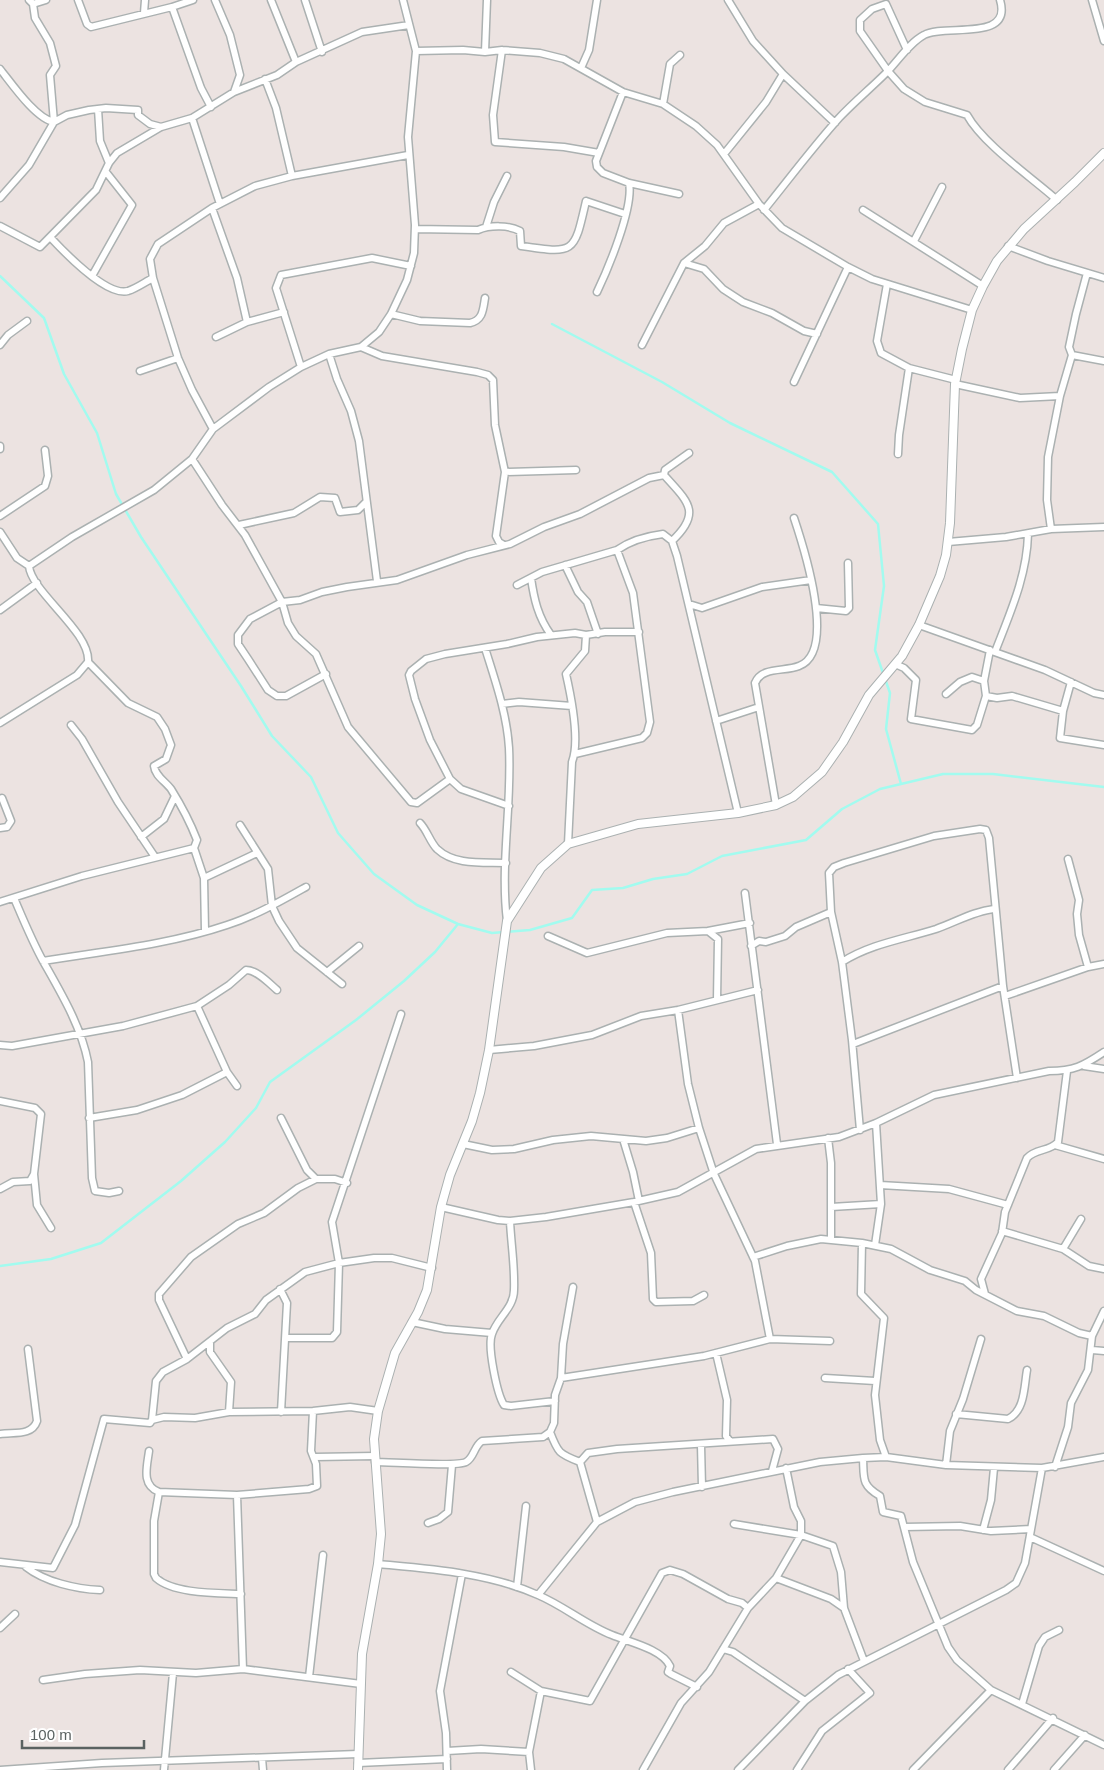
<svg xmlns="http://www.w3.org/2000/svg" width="1104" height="1770" font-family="Arial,sans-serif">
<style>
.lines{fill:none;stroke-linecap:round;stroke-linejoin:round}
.stream{stroke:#a2fbef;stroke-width:2.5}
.minor-casing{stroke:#abb1b1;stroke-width:9}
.tertiary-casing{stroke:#abb1b1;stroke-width:10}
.minor{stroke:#fff;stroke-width:6}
.tertiary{stroke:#fff;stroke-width:8}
</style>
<rect width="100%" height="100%" fill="#ece3e1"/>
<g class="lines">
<path class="stream" d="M0 276 44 318 64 374 97 433 116 494 141 537 241 686 272 736 311 777 338 833 374 874 417 905 458 924 492 933 530 930 572 918 592 890 623 888 653 879 687 874 722 856 806 840 842 809 880 789 943 774H993L1104 787
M552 324 662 382 730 423 832 472 878 524 884 586 875 650 890 693 886 729 901 784
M0 1266 51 1259 101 1243 181 1181 225 1142 256 1108 270 1082 356 1020 404 981 435 952 458 924"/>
<defs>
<path id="minor" d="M29 0 33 4 35 18 50 43 56 66 50 75 54 122
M78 0 87 24 91 27 172 7 193 0
M215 0 230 35 240 75 234 92
M271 0 296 62
M305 0 322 52
M728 0 753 41 783 74 835 123
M1092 0 1104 41
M33 4 46 0
M172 7 201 88 211 107
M144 13 145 0
M502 50 493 115 495 142 564 147 599 153
M907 50 886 4 872 9 860 20V31L888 71 904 89 925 102 967 115C983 144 1031 177 1057 200
M416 51 463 50 485 52 502 50 540 53 564 59 623 92 663 104 696 126 717 145 759 204 782 228 848 267 872 279 972 310
M485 52 487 0
M581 68 589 50 597 0
M0 69C12 84 36 119 54 122
M265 79 276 108 292 176
M623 92 596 161 597 167 603 173 629 183 679 194
M663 104 670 64 680 55
M98 109 100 141 109 163
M192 118 220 204
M724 154 766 102 783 74
M0 198 29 165 54 122 67 115 89 110 106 108 138 110V115L150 124 161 127
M212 208 237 278 247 322
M764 210C789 179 813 147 839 118 854 102 871 88 886 73 898 61 909 43 924 35 944 23 1013 43 1000 0
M863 210 983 286
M0 226 40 247 96 190 109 163 117 153 161 127 192 118 234 92 277 75 296 62 362 32 409 25
M486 227 494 202 507 176
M415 229 478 230C490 225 509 225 520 231L521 246C575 254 574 254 586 201L625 214
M50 237C64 252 107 297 128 291 137 288 145 282 153 278
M914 241 942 187
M1008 246 1048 261 1104 278
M684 263 704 269 723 289 743 302 772 313 804 331 817 334
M92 276 132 205 106 172
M887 284 877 341 881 353 909 368 956 380
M597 292C608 269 634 207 629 183
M391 314 420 321 470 323C483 320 483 310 485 298
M216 337 247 322 284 312
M0 345 8 335 27 321
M642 345 684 263 705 246 724 223 759 204
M361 347 382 356 477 372 488 375 493 380 495 425 505 472 496 536 499 542 504 545
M329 354 337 379 351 411 359 441 377 581
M1072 355 1104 361
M301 367 276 288 281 275 372 258 411 266
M140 371 178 358
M794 382 848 267
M955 384 1020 398 1060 396
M213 429 192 390 178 358 153 278 150 259 158 244 212 208 255 186 292 176 408 155
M0 446V449
M898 454 899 435 909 368
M192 459 222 505 245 535 282 602 288 623 296 636 316 654 348 727 411 802 417 803 450 779
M505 472 576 470
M664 475C687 501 703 512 672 541
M0 516 45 486 48 476 45 450
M239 525 294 513 320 497 335 498 340 512 358 510 365 503
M1051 529 1047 500 1048 457 1060 396 1072 355 1069 347 1076 314 1087 273
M0 532 17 558 29 566
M948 542 1006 537 1051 529 1104 527
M565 565 578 592 587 602 598 634
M531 578C534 599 538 617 551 635
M517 585 542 572 617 550C630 541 647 536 663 534L672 541 677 556 738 813
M689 604 702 608 762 587 811 580
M816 608 846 611 849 608 848 563
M0 610 37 583
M919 625 1045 670 1094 693 1104 695
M485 648C495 680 507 714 509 748 512 806 500 864 507 921
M995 652C1010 613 1027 576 1028 534
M88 662 128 703 157 717 165 729 171 745 166 759 154 766C155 776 165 781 171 789 181 805 190 822 197 840L194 848
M895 664 904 668 916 680 911 719 972 730 977 725 986 696
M326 674 286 696H277L268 690 248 659 238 644V635L250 619 282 602 300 600 322 592 347 587 397 580 467 555 510 544 544 527 580 514 649 478 664 475 665 470 689 453
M984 681 990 650
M1071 682 1063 711 1060 738 1104 745
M946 694 960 682 972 677 984 681 986 696 997 698 1012 696 1063 711
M502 704 519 702 572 706
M716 721 759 707
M0 723 77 675 88 662C91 632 31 592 29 566L72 537 154 490 192 459 213 429 269 387 301 367 329 354 361 347 379 332 391 314 407 280 414 253 415 225 408 137 416 51 403 0
M71 725 82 739 118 802 155 857
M575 754 642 738 647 733 650 722 633 593 617 550
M776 805 755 683C762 666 785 672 799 666 838 652 803 545 794 518
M509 806 461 789 450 779 430 740 415 699 409 675 411 671 426 659 445 654 507 644 537 637 575 633 586 635 605 632H639
M420 823C427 830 430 842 437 849 455 866 484 862 506 863
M240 825 268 869 272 906 279 921 297 948 342 984
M0 828 7 827 11 821 2 798
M141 837 164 819 175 796
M568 844 572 762C580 741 571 696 566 674L585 651 586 635
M1068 859 1079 900 1077 914 1079 935 1088 967
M204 878 257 853
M745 893 777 1144
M14 898C23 919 32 941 43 961 61 993 81 1026 88 1062L92 1178 95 1191 109 1193 119 1191
M0 902 82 876 194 848 204 878 205 931
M708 931 750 923
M548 936 587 953 667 933 708 931 718 939 717 1000
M751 946 759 941 766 942 785 936 796 927 831 912
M43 961C104 951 168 945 227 925 255 916 281 901 306 887
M842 962C870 944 904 939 936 929 956 922 974 911 994 909
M327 972 359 946
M1005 996 1088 967 1104 964
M197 1006 227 1072 237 1086
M678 1010 688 1084 699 1128 714 1174 755 1261 770 1339
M853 1044 1003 986
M0 1045 12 1046 123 1026 197 1006 229 985 246 970C257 970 269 983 277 990
M489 1050 534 1046 592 1035 641 1016 678 1010 758 990
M1084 1066 1104 1069
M0 1101 35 1108 41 1114 34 1174 37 1205 51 1228
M89 1118 137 1110 182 1095 227 1072
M281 1118 307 1170 316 1179
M860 1130 852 1040 842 962 831 912 829 873 834 867 844 863 934 836 980 829 986 830 989 838 1003 986 1017 1078
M828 1138 831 1163V1239
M623 1139 633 1172 639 1201
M463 1144 492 1150 514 1149 553 1140 591 1136 646 1141 667 1138 699 1128
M1055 1145 1104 1159
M880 1185 949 1189 1008 1205
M0 1189 13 1182 30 1181 34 1174
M634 1202 651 1253 653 1299 656 1302 693 1301 704 1295
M441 1207 498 1220 510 1221 546 1217 634 1202 678 1192 756 1149 839 1137 876 1123 934 1095 1049 1071C1074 1071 1083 1066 1104 1052
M831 1207 881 1204
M510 1221C511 1243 515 1267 514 1290 514 1308 497 1318 492 1334 487 1346 497 1394 504 1405L511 1406 555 1401
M1002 1231 1063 1249 1089 1266 1104 1269
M862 1243 861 1294 884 1318 875 1395 880 1440 886 1457
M875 1245 881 1204 876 1123
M1063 1249 1081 1219
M753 1257 787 1246 821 1239 862 1243 891 1249 930 1270 965 1281 976 1290 1017 1311 1044 1316 1079 1333 1092 1336
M280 1289 287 1303 281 1412
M985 1294 981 1279 1002 1233 1005 1212 1027 1158C1036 1148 1049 1152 1058 1142L1067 1071
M412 1322 445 1329 492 1333
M286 1338H332L337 1332 339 1263 332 1222 401 1014
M210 1343V1352L231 1382 229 1412
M1092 1350 1104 1351
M716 1353 727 1400 726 1436 729 1440
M187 1359 159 1300V1294L191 1257 238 1224 264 1213 298 1188 316 1179H335L347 1183
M561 1378 704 1356 770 1339 830 1341
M825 1378 875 1381
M956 1414 1008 1419C1025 1411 1024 1387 1027 1370
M152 1420 156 1381 163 1372 187 1359 227 1328 255 1314 266 1300 305 1272 339 1263 374 1258H392L432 1268
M550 1432C558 1453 559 1454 580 1462L597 1522
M0 1434C14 1432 32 1436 37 1421L28 1349
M701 1445 702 1487
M149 1451C147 1467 141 1485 159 1492L237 1495 309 1489 317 1486 316 1464 311 1451 313 1411
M315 1457 375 1456
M863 1458C864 1478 861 1485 880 1496L883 1512 901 1516 913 1562 948 1647 957 1660 991 1690 1104 1745
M375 1462C391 1462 456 1467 466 1462 474 1458 474 1446 482 1441L543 1437 550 1432 554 1423 555 1395 561 1378 563 1344 573 1287
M580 1462 588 1453 617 1449 773 1439 778 1449 772 1471
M946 1465 950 1431 963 1399 981 1339
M1055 1467 1068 1427 1071 1403 1088 1370 1092 1336 1104 1311
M159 1492 154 1521V1574L156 1578C174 1594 217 1593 241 1594
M237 1495 243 1669
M428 1523 439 1519 448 1512 452 1465
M734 1524 801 1535 833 1546 841 1572 844 1608 864 1661
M904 1527 960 1526 991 1531 1031 1529
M983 1530 991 1500 994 1468
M1030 1537 1104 1571
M0 1562 53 1568 75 1525 104 1419 150 1423 152 1420 164 1417 195 1418 229 1412 313 1411 350 1407 378 1411
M378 1564C431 1569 489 1573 538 1595 564 1606 586 1625 612 1635 629 1642 662 1649 670 1666L668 1672 671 1674 697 1687
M26 1567C45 1582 76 1589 100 1590
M776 1578 831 1599 844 1608
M517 1587 526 1506
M538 1595 597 1522 635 1502 673 1492 820 1462 863 1458 886 1457 946 1465 1042 1468 1104 1457
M0 1628 15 1614
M723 1649 733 1652 805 1701
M511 1672 541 1691 590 1701 662 1573 670 1570 683 1574 728 1599 742 1603 748 1608
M309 1677 323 1555
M43 1680 85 1674 140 1670 196 1673 243 1669 361 1684
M1022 1704 1039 1646 1045 1637 1059 1630
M447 1751 481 1749 529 1752
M262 1758 263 1770
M358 1763 447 1759
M0 1770 102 1763 358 1754
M164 1770 173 1673
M447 1770 446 1733 440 1691 462 1574
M531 1770 529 1752 541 1691
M643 1770 681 1703 709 1672 748 1608 776 1578 801 1535V1521L794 1507 786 1468
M738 1770 805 1701 838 1675 1006 1590 1016 1583 1025 1563 1042 1468
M797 1770 822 1731 870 1693 848 1669
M913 1770 991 1690
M1008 1770 1053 1718
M1054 1770 1085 1735"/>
<path id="tertiary" d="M358 1770 362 1654 378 1564 381 1534 374 1439 378 1411 395 1353 418 1312 427 1290 441 1207 450 1175 472 1121 480 1093 489 1050 507 921 541 868 568 844 638 824 738 813 776 805 793 797 822 772 843 742 869 695 902 656 919 625 940 576 946 555 950 523 955 384 962 349 972 310 983 286 997 261 1024 229 1075 182 1104 153"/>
</defs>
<use href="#minor" class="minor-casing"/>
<use href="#tertiary" class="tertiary-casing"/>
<use href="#minor" class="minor"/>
<use href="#tertiary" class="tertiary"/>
</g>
<path d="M22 1740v8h122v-8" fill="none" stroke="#5a6261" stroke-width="2.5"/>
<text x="30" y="1740" font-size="15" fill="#5a6261" stroke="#ffffff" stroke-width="4" paint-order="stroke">100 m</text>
</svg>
